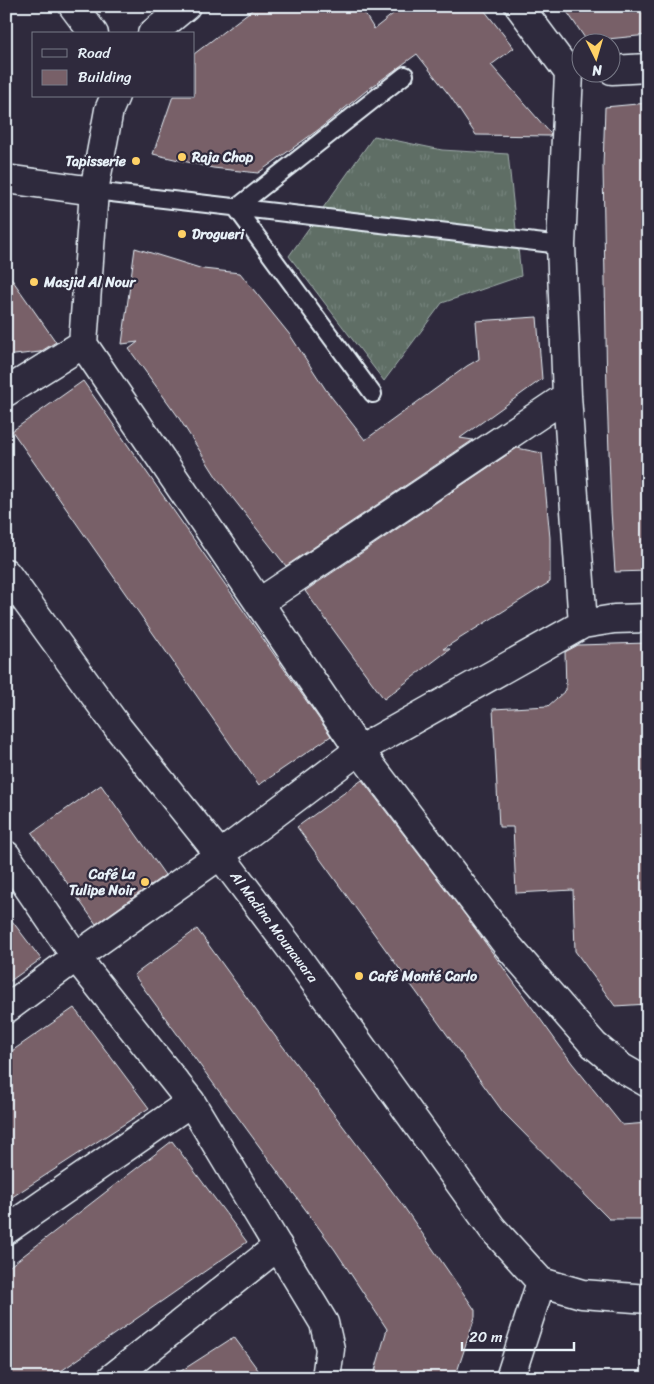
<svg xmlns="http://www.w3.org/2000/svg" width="654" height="1384" font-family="Sriracha,sans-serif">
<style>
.grass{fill:url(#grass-tufts);stroke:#a3b0ae}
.building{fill:#786068;stroke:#e8f1f8}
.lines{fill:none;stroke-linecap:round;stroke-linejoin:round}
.service-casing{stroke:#e8f1f8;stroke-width:20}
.minor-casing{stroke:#e8f1f8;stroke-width:31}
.service{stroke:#2f2a3d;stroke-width:16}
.minor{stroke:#2f2a3d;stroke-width:28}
.poi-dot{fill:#ffd166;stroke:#2f2a3d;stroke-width:2}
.labels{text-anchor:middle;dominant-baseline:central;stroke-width:4.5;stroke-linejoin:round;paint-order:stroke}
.poi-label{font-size:14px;font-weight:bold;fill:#e8f1f8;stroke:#2f2a3d;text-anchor:start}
.street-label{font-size:14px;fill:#e8f1f8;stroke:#2f2a3d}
</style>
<defs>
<pattern id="grass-tufts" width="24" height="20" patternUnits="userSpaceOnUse" patternTransform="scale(1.25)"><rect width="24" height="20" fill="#5e6e65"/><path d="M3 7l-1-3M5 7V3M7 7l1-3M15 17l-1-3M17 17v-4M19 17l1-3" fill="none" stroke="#75837c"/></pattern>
</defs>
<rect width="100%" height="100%" fill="#2f2a3d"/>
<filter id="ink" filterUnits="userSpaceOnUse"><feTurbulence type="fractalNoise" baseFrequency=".02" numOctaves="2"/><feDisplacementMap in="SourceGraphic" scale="10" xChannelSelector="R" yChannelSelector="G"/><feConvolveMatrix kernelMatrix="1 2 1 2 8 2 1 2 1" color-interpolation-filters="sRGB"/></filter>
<g filter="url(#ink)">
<path class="grass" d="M374 136 442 150 508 154 521 276 442 303 384 381 289 256Z"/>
<path class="building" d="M257 6H360L374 29 403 6H481L514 48 491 65 551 134 550 136 476 135 450 96 417 54 366 91 318 130 258 173 213 168 153 154 173 96H194V54Z
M563 6H648V35L587 41Z
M648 103V571L615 572 611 511 607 394 603 166 605 107Z
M135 248 203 269 240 273 290 335 326 390 365 440 467 366 479 359 476 321 537 317 542 379 460 438 473 440 286 566 217 478 177 415 129 349 138 342 122 344Z
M6 271 56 342 40 352 6 356Z
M83 381 331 736 259 785 12 431Z
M517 448 542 453 550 538V582L443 649H450L384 699 305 591Z
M648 643V1004L615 1006 575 951 573 890 516 893 513 827H499L493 709 548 706 566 690 565 652 578 645Z
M362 780 466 916 572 1063 622 1125 648 1123V1219H609L503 1112 297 827Z
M101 785 165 875 96 924 32 833Z
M6 913 41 959 6 984Z
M197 929 263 1020 404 1207 475 1310V1317L455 1378H373L387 1329 335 1250 134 975Z
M74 1008 149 1108 6 1201V1055Z
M172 1141 247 1242 51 1378H6V1269Z
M234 1337 264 1378H170Z"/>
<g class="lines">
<defs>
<path id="service" d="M94 191 561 245
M373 394 236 208 405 75"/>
<path id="minor" d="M73 6 94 34
M519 6 569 73 561 245 567 396 583 624
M152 34 186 6
M612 70 648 68
M115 96 109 110 94 191 83 344 359 750 507 945 594 1045 622 1068 648 1083
M6 179 94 191
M6 392 83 344
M6 573 119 729 220 855 294 953 492 1228 541 1282
M260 602 567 396
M6 855 76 957 191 1102 324 1323 330 1349 326 1378
M6 1009 76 957 220 855 359 750 583 624 614 619 648 618
M6 1230 191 1102
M541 1282 582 1294 648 1299
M112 1378 278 1246
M510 1378 541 1282"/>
</defs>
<use href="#service" class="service-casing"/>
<use href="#minor" class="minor-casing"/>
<use href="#service" class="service"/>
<use href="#minor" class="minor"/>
</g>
</g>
<g class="poi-dot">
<circle cx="182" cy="157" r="5"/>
<circle cx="136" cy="161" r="5"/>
<circle cx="182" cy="234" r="5"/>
<circle cx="34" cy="282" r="5"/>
<circle cx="145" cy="882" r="5"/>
<circle cx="359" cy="976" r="5"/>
</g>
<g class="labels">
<g class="poi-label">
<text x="192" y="157">Raja Chop</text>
<text x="126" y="161" text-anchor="end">Tapisserie</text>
<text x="192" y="234">Drogueri</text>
<text x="44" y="282">Masjid Al Nour</text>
<text x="135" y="874" text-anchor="end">Café La<tspan x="135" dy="16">Tulipe Noir</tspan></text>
<text x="369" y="976">Café Monté Carlo</text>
</g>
<g class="street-label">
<text transform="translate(274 927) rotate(53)">Al Madina Mounawara</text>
</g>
</g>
<rect width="654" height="1384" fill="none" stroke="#2f2a3d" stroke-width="25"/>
<rect x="12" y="12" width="629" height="1359" fill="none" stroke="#e8f1f8" stroke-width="2" filter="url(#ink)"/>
<rect x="32" y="32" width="162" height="65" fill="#2f2a3d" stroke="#797a88"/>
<rect x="42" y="49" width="25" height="8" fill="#2f2a3d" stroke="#797a88"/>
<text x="78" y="58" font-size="15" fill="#e8f1f8">Road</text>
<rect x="42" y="70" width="25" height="15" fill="#786068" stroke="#797a88"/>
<text x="78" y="82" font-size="15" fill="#e8f1f8">Building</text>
<g transform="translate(596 58) rotate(175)"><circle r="24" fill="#2f2a3d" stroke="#797a88"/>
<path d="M0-4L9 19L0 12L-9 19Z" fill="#ffd166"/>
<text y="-8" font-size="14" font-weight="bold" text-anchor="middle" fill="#e8f1f8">N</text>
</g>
<path d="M462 1342v8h112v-8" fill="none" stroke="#e8f1f8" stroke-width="2.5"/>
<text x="469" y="1342" font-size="15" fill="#e8f1f8" stroke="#2f2a3d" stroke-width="4" paint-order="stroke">20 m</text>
</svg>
